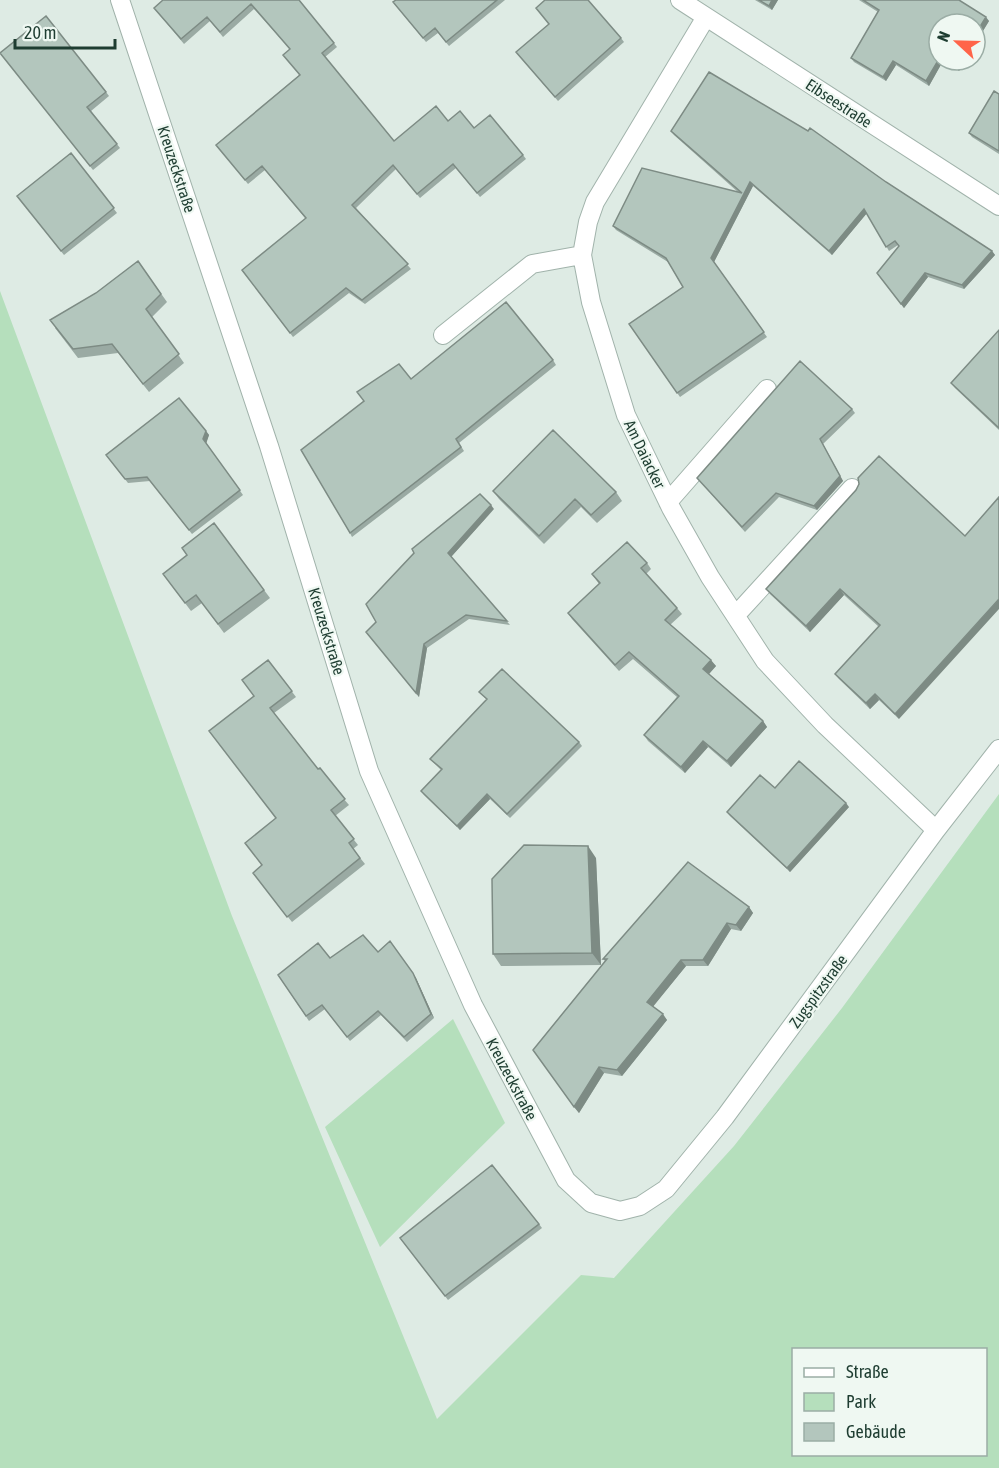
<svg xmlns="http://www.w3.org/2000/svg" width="999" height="1468" font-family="'Asap Condensed',sans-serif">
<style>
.green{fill:#b5dfbc;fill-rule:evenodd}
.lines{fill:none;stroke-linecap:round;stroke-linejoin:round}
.minor-casing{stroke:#a1b3ab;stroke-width:20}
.minor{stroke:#fff;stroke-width:18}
.wall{fill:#9aaaa3}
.shaded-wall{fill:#7d8b84}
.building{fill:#b3c6bd;stroke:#7d8b84;stroke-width:1.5}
.labels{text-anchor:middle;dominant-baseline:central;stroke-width:4.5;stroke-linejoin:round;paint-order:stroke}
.street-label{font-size:16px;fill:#1e3d31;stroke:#eff8f2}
</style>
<rect width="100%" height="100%" fill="#deebe4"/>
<path class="green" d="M0 291 232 916 437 1419 581 1275 614 1278 734 1146 842 1008 999 794V1468H0ZM794 1350H986V1454H794Z
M453 1019 505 1123 380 1247 325 1127Z"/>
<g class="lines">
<defs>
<path id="minor" d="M120 0 269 446 369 771 473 1005 566 1180 591 1203 620 1211 640 1206 666 1189 725 1117 936 830 999 749
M680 0 999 206
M706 17 595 202 588 222 582 255 591 302 626 415 671 508 710 577 765 661 825 725 936 830
M443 335 532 264 582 255
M668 502 767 389
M736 615 852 488"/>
</defs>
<use href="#minor" class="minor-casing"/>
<use href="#minor" class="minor"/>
</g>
<path class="wall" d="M299 0 337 47 325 57 394 141 448 121 474 128 523 155 526 159 480 197 456 168 420 198 396 169 356 208 411 269 365 304 349 293 293 337 242 270 306 219 265 170 248 184 216 145 299 75 290 49 254 9 223 37 210 21 184 44 154 8Z
M396 0H505L449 46 438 33 426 42 396 6Z
M755 0H778L772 10Z
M859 0H959L989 21 975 44V24H939V60H966L959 71 943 61 929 86 896 65 886 81 854 62 851 58 878 12Z
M536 8 621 38 624 42 558 101 516 52 549 24Z
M3 57 106 92 109 96 91 111 120 148 93 170Z
M999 94V154L972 137 969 133Z
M671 131 886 182 992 251 995 255 964 289 928 277 904 308 877 273 899 246 898 245 889 251 867 213 832 255 753 186 714 262 767 337 680 397 629 324 683 287 668 262 616 230 613 226 739 193 674 135Z
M71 153 117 213 64 255 17 196Z
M138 261 167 302 152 317 184 363 149 392 118 353 78 358 55 328 96 293Z
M999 330V430L955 388 951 383Z
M553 360 556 365 459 443 464 451 352 537 350 533 411 379Z
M852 409 855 413 823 444 843 481 817 510 779 497 745 532 697 478Z
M206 431 209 435 206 443 243 495 192 534 150 481 128 483 109 459Z
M856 490 899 719 879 700 870 709 839 679 835 674 879 627 844 595 810 632 770 594 766 589Z
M493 491 616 492 622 501 597 523 581 507 544 544 499 499Z
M494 509 451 557 510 625 469 619 427 648 419 697 369 636Z
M647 563 651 569 646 574 677 608 682 614 670 625 716 666 709 674 763 721 767 727 731 767 708 747 685 773 648 741 644 735 677 697 633 659 619 671 572 619 568 613 599 584 592 574Z
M163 574 264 590 270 598 224 633 202 603 191 611Z
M268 660 296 697 274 713 318 769 349 805 335 816 358 845 353 849 365 864 292 922 257 878 262 865 276 818 254 696Z
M479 692 579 742 582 746 510 818 490 799 460 830 424 795 421 791 441 770 430 759 487 700Z
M849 807 790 872 730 816 727 812Z
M596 858 601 965 501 966 493 954Z
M749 907 753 913 741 931 731 929 708 966H686L653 1006 667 1020 622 1076 604 1073 579 1113 533 1050 605 961 603 959Z
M390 941 416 978 434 1018 407 1042 381 1015 350 1041 325 1009 309 1021 278 975 330 958 378 952Z
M539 1224 542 1228 448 1300 400 1238Z"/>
<path class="shaded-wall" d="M772 0H778L772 10 769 6Z
M986 17 989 21 975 44V35Z
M939 59V60H942L943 61 929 86 926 81Z
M960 60H966L959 71 956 67Z
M893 61 896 65 886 81 883 77Z
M750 182 753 186 714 262 711 258Z
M864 209 867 213 832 255 829 251Z
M992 251 995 255 964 289 962 285Z
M925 273 928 277 904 308 901 304Z
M206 431 209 435 206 444 203 439Z
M820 439 843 481 817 510 814 506Z
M491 505 494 509 451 557 448 553Z
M840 589 844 595 810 632 806 626Z
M999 599V609L899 719 895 714Z
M424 644 427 648 419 697 416 693Z
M711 660 716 666 708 675 703 669Z
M875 694 879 700 870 709 866 703Z
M763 721 767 727 731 767 727 761Z
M703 741 708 747 685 773 681 767Z
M487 794 490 799 460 830 457 826Z
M846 803 849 807 790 872 787 868Z
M588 846 596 858 601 965 592 953Z
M749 907 753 913 741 931 736 925Z
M727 923 731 929 708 966 703 960Z
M681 960 686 966 652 1008 647 1002Z
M413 973 416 978 434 1018 431 1014Z
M663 1014 667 1020 622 1076 617 1070Z
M599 1067 604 1073 579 1113 574 1107Z"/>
<path class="building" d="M163 0H299L334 43 322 53 394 141 436 106 448 121 460 111 474 128 490 115 523 155 477 193 453 164 417 194 393 165 352 205 408 264 362 300 346 288 290 333 242 270 306 218 262 166 245 180 216 145 300 75 283 55 290 49 251 4 220 32 207 17 181 39 154 8Z
M396 0H497L446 42 435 28 423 38 393 2Z
M545 0H588L621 38 555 97 516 52 549 24 536 8Z
M759 0H772L769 6Z
M863 0H959L986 17 975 35V24H939V59L926 81 893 61 883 77 851 58 879 10Z
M46 16 106 92 87 107 117 144 90 166 0 53Z
M945 60H960L956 67Z
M709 72 808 131 810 128 886 182 992 251 962 285 925 273 901 304 877 273 899 246 895 241 886 247 864 209 829 251 750 182 711 258 764 332 677 393 629 324 683 287 666 258 613 226 642 168 742 193 671 131Z
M994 91 999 94V151L969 133Z
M71 153 114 208 61 251 17 196Z
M138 261 161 294 146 309 179 354 143 384 112 344 73 349 50 320 96 293Z
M506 302 553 360 456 439 461 447 350 533 301 450 364 401 357 392 399 364 411 379Z
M999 330V428L951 383Z
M800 361 852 409 820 439 840 476 814 506 776 493 742 527 697 478Z
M179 398 206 431 203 439 240 490 189 530 147 477 125 479 106 455Z
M553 430 616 492 591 515 575 499 539 536 493 491Z
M879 456 965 536 999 497V599L895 714 875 694 866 703 835 674 880 625 840 589 806 626 766 589 856 490 859 484 858 478Z
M480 494 491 505 448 553 507 621 466 615 424 644 416 693 366 632 376 622 366 604 414 553 412 549Z
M214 523 264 590 218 624 196 595 185 603 163 574 187 555 182 548Z
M627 542 647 563 641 568 677 608 665 620 711 660 703 669 763 721 727 761 703 741 681 767 644 735 679 696 629 652 615 665 568 613 600 583 592 574Z
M268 660 292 691 270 708 318 769 320 768 345 799 331 810 354 839 349 843 360 858 287 917 253 873 262 865 245 843 276 818 209 731 254 696 242 680Z
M502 669 579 742 507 814 487 794 457 826 421 791 442 769 430 759 487 699 479 692Z
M799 761 846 803 787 868 727 812 760 775 775 788Z
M524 845 588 846 592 953 493 954 492 879Z
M688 862 749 907 736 925 727 923 703 960H681L647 1002 663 1014 617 1070 599 1067 574 1107 533 1050 607 959H603Z
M363 935 378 952 390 941 413 973 431 1014 404 1037 378 1011 347 1037 322 1005 306 1016 278 975 318 943 330 958Z
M492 1165 539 1224 445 1296 400 1238Z"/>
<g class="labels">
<g class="street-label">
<text transform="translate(839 103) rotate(33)">Eibseestraße</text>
<text transform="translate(177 169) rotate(72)">Kreuzeckstraße</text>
<text transform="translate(645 454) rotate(64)">Am Daiacker</text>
<text transform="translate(327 631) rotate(73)">Kreuzeckstraße</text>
<text transform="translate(818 991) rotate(-54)">Zugspitzstraße</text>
<text transform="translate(512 1079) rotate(62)">Kreuzeckstraße</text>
</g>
</g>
<rect x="792" y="1348" width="195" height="108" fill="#eff8f2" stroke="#9bada5" stroke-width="1.5"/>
<rect x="804" y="1368" width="30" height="9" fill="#ffffff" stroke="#9bada5" stroke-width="1.5"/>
<text x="846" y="1378" font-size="18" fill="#1e3d31">Straße</text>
<rect x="804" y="1393" width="30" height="18" fill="#b5dfbc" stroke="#9bada5" stroke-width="1.5"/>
<text x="846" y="1408" font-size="18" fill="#1e3d31">Park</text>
<rect x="804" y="1423" width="30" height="18" fill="#b3c6bd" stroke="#9bada5" stroke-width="1.5"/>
<text x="846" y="1438" font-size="18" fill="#1e3d31">Gebäude</text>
<g transform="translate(957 42) rotate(292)"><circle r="28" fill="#eff8f2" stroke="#9bada5" stroke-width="1.5"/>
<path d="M0-4.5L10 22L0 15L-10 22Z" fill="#ff6449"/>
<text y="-9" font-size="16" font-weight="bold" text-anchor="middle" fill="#1e3d31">N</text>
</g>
<path d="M15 39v9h100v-9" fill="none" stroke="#1e3d31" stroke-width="3"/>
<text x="24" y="39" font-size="18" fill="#1e3d31" stroke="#eff8f2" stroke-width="4.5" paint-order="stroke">20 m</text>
</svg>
